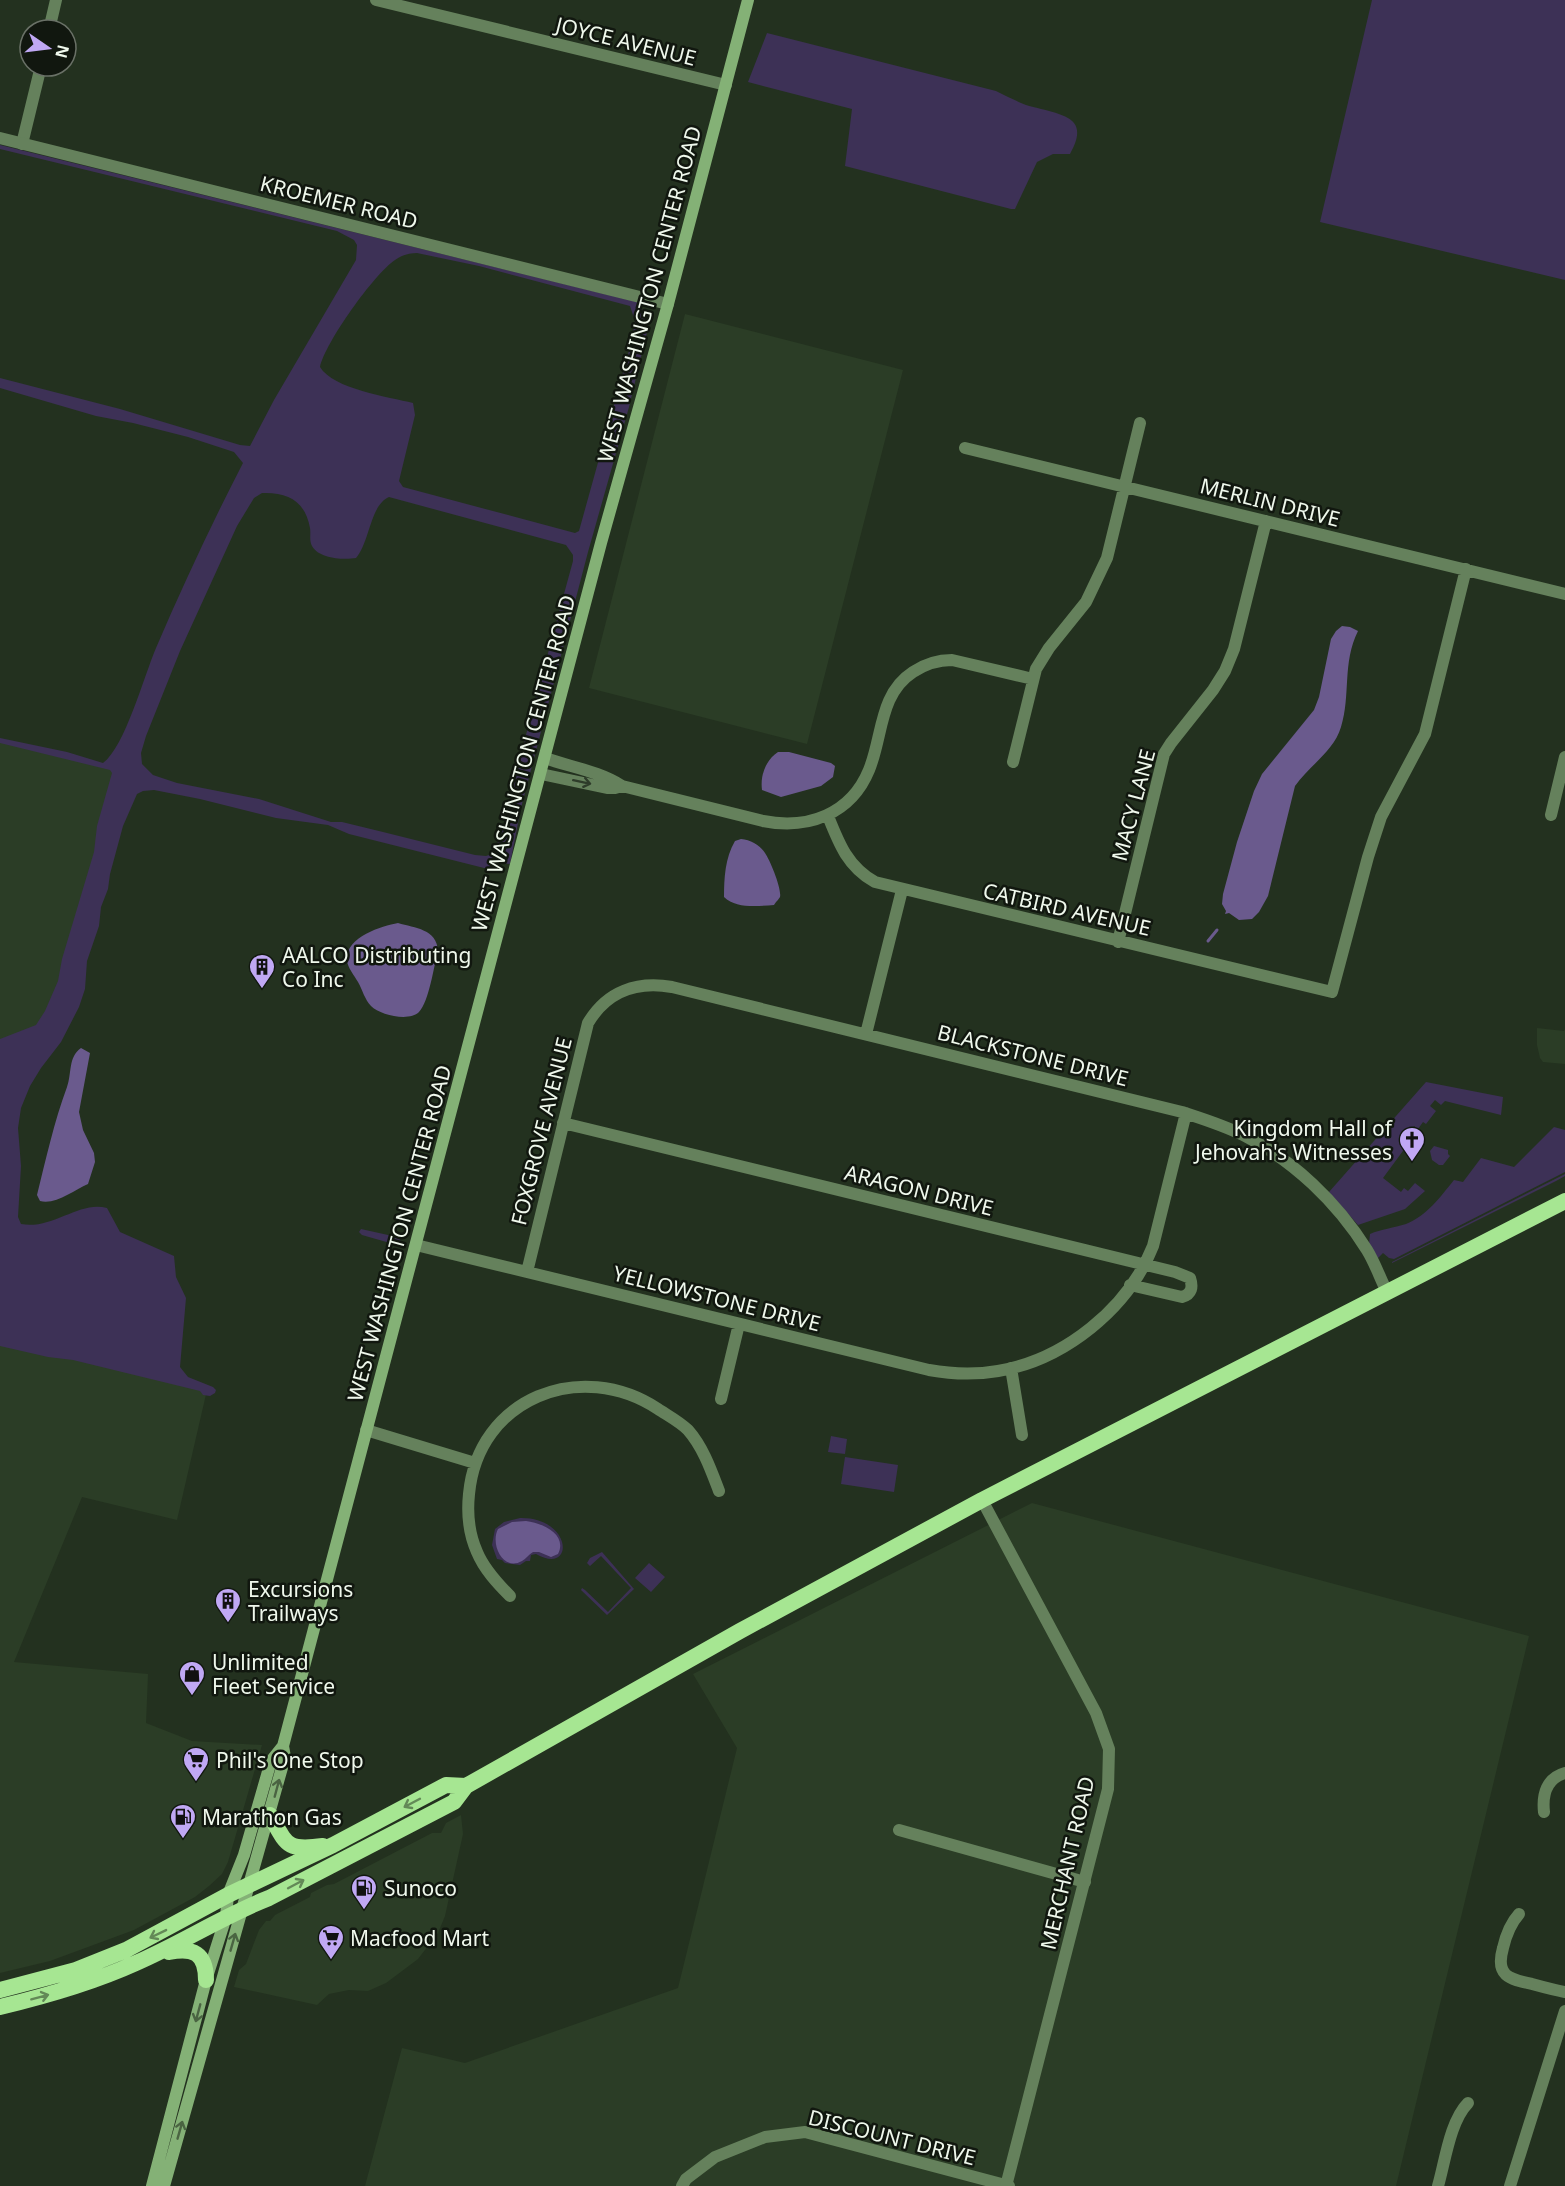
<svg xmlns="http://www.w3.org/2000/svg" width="1565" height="2186" font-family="'Noto Sans',sans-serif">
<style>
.built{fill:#2b3d26}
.green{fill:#3d3156;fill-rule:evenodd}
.water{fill:#6a5a8d}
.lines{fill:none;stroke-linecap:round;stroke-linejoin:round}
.stream{stroke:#6a5a8d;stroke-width:3}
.minor{stroke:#65815c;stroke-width:12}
.tertiary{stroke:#65815c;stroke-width:12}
.secondary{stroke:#84b176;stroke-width:12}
.trunk{stroke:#a6e692;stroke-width:16}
.oneway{stroke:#2e3c2a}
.oneway2{stroke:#4a6442}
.oneway3{stroke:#638957}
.labels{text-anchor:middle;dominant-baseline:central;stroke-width:5;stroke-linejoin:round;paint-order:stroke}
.street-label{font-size:21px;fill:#eff8ec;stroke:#11170f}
.poi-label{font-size:21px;fill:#eff8ec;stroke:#11170f;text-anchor:start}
</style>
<rect width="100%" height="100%" fill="#23311f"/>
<path class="built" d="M685 314 903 370 807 744 589 688Z
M0 741 125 770 51 1026 0 1049Z
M1537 1028 1564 1031 1565 1029V1064L1543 1062 1540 1058 1537 1045Z
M0 1338 207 1390 177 1520 82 1497 14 1662 148 1674 146 1723 192 1741 262 1745 228 1862 222 1874 209 1886 195 1897 134 1930 50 1961 0 1973Z
M1032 1503 1529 1636 1396 2186H365L402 2048 465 2063 678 1988 737 1748 693 1674Z
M461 1815 463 1834 445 1916 438 1933 418 1959 386 1983 368 1991 349 1990 329 1994 317 2005 234 1987 239 1970 246 1964 259 1930 266 1921H270L275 1915 310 1897 311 1893 327 1885 334 1884 432 1833H441L446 1823Z"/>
<path class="green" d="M1372 0H1565V280L1320 222Z
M767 33 996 91C1006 96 1016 101 1026 105 1038 109 1067 113 1074 123 1081 132 1075 145 1070 154H1053L1037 162 1015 209H1011L845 166 852 109 748 82Z
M0 145 637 302 648 318 647 332 629 407 588 552 521 808 510 864 499 863 496 870H492L349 834 328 825 276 818 200 799 154 790 143 791 137 794 123 826 110 874 108 889 101 907 99 926 87 961 85 989 79 1007 61 1042 41 1068 30 1086 21 1108 18 1128 21 1166 18 1217 21 1224C52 1230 80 1200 107 1208L120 1232 174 1256 176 1277 186 1298 180 1367 188 1377 213 1387 216 1390 215 1393 210 1396 203 1395 200 1391 73 1360 48 1357 0 1346V1039L36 1025 45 1011 58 981 62 959 94 852 97 826 112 773 110 770 0 743V738L67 752 103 763C125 747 144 676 156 648 183 585 212 523 243 463L234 452 188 437 133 423 96 416 0 388V378L120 409 240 445 250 446 274 400 356 260 357 245 354 240 337 231 0 149ZM417 253 479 266 630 306 635 321 632 340 579 531 575 533 403 487 399 481 415 415 413 403C389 397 333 389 320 367 325 343 374 274 395 260 402 255 409 253 417 253ZM262 493C288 492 305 501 310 528 311 533 309 541 312 546 319 559 344 560 356 558 370 542 370 505 389 497L566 545 573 555V561C555 626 538 691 520 757 511 789 509 824 492 854L486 856 475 855 383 832 342 822H331L259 799 177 783 153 775 142 764 141 753 146 736 180 651 237 526 254 498Z
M1426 1082 1503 1097 1501 1115 1445 1101 1441 1105 1435 1100 1430 1106 1436 1111 1426 1124 1423 1122 1418 1129 1414 1126 1412 1129 1415 1132H1411L1409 1136 1411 1140 1383 1178 1401 1192 1404 1188 1408 1191 1415 1183 1425 1191 1405 1209 1358 1225 1329 1192Z
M1554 1127 1565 1130V1172L1394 1259 1389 1258 1383 1253 1378 1258 1369 1244 1370 1234C1381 1229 1394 1228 1406 1224 1428 1215 1440 1197 1454 1180L1463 1182 1481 1158 1514 1167Z
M1434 1146 1448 1150V1154L1450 1156 1443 1165H1439L1432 1160 1430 1151Z
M1565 1174V1176L1556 1181 1392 1263V1262Z
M361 1229 397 1237 400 1239 401 1243 397 1245 362 1235 359 1232Z
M831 1436 847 1439 845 1454 828 1452Z
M845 1457 898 1465 894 1492 841 1484Z
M520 1518C573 1517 575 1576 536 1554L531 1555 530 1561H526L520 1565 505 1563 502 1560 497 1559 492 1545 495 1529 504 1522Z
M602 1552 634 1589 607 1615 581 1590 582 1588 585 1590 608 1612 631 1588 601 1556 590 1566 587 1563 590 1558Z
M649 1563 665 1577 651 1592 635 1578Z"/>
<path class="water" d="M1342 626 1350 627 1358 631C1342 663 1351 695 1341 727 1334 751 1309 766 1295 786L1268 896 1259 912 1252 919 1239 920 1229 913 1225 914 1226 911 1222 904 1223 894 1237 842 1254 791 1262 774 1314 710 1319 697 1331 639 1336 631Z
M778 752H789L831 763 835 766 833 777 821 786 781 797 762 790C760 775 766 760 778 752Z
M741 839C751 840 760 845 765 853 770 860 782 889 780 897 779 899 775 903 774 905 758 906 736 909 724 897 724 878 725 858 735 841Z
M398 923C415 928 437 929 438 951 434 965 429 1002 419 1012 409 1022 380 1015 371 1006 365 1000 362 989 358 982 354 975 348 968 347 961 344 938 381 926 398 923Z
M81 1048 90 1053 79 1112 83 1130 94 1153 95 1162 88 1184C74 1190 56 1205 40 1201L37 1195C46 1159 54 1122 67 1087 72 1073 68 1057 81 1048Z
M526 1521C542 1523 568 1534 558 1554L551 1557 539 1552H533C529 1554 526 1559 522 1561 503 1572 490 1544 498 1529L512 1522Z"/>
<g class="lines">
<path class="stream" d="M1208 941 1217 930"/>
<path class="minor" d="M376 0 726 85
M49 30 56 0
M22 144 41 66
M965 448 1565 594
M545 758C570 767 599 771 622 786L763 821C808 830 851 814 869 770 883 736 879 694 913 672 925 664 937 660 952 660L1033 679
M1013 762 1036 669 1049 648 1086 602 1107 558 1140 423
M541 774 607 788H615L622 786
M1551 815 1565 757
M828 816C839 844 848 867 875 882L1332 992 1368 857 1381 817 1425 734 1466 569
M1118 942 1164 754 1171 743 1213 690 1225 671 1234 649 1266 521
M866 1034 902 890
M563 1123 1175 1272 1190 1278C1193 1287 1192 1294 1182 1297L1130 1285
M416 1245 929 1370C951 1374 975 1375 998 1371 1064 1360 1128 1309 1153 1246L1186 1113
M527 1272 588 1023C607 991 637 981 672 987L1182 1112C1203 1119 1223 1125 1243 1135 1293 1160 1337 1202 1367 1250 1375 1263 1380 1278 1387 1292
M1011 1368 1022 1435
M721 1399 739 1324
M366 1430 475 1463
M510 1596C497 1583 484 1569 477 1552 469 1534 467 1513 469 1494 478 1398 581 1358 658 1409 667 1415 680 1422 688 1430 703 1447 711 1470 719 1491
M1544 1812C1542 1794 1547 1778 1565 1773
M899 1830 1085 1882
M1519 1914C1510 1924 1506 1935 1503 1948 1495 1976 1509 1979 1532 1984 1543 1987 1554 1990 1565 1992
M682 2186 686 2179 715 2157 765 2137 805 2132 1009 2186
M1438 2186C1445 2162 1450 2121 1468 2103
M1510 2186 1565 2011"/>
<path class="tertiary" d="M0 138 668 304
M982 1500 1096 1713 1109 1749 1108 1789 1006 2186"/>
<path class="secondary" d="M152 2186 206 1980 226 1917 228 1895 244 1855 271 1761 283 1746
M164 2186 285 1757 283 1746 601 543 668 304 748 0"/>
<path class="trunk" d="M270 1815C287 1845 286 1851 323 1846
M169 1952C193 1947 206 1953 206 1980
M0 1990 76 1970 126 1950 228 1895 333 1845 446 1785 466 1786
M0 2007C46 1996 92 1983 136 1963 182 1943 223 1916 269 1898L454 1802 466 1786 740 1631 982 1500 1565 1201"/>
</g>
<defs><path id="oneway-shaft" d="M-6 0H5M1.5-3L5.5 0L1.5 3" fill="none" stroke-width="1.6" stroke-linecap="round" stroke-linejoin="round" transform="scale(1.5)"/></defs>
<use class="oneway" href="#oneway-shaft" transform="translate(582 782) rotate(12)"/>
<g class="oneway2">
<use href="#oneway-shaft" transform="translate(277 1788) rotate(-75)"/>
<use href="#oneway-shaft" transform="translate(233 1942) rotate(-74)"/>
<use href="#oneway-shaft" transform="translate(198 2013) rotate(105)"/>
<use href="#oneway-shaft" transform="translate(180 2130) rotate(-74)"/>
</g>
<g class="oneway3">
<use href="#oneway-shaft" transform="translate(412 1803) rotate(152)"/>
<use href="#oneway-shaft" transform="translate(296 1884) rotate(-28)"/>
<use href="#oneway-shaft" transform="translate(158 1934) rotate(154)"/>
<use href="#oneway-shaft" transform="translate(40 1997) rotate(-15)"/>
</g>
<defs>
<symbol id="building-pin" viewBox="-11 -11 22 30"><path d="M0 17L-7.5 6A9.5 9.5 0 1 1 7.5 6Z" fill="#c0a8f4" stroke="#11170f"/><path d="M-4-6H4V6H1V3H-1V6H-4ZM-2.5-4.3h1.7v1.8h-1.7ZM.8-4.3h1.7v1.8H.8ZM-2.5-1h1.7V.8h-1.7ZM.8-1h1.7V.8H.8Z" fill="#111"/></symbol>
<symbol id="church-pin" viewBox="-11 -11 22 30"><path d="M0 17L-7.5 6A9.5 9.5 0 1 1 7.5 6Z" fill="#c0a8f4" stroke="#11170f"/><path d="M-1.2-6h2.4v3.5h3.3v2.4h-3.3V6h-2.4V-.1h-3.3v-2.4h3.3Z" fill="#111"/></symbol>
<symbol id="shop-pin" viewBox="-11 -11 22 30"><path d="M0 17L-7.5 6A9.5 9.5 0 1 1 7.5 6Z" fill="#c0a8f4" stroke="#11170f"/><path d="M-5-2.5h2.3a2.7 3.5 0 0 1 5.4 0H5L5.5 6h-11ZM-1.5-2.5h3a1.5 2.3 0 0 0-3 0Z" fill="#111"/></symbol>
<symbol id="supermarket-pin" viewBox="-11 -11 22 30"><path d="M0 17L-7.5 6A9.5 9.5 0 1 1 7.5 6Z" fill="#c0a8f4" stroke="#11170f"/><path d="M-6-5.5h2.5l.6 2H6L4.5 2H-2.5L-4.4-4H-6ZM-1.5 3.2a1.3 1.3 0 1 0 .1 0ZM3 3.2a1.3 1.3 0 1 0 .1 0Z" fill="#111"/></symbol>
<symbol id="fuel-pin" viewBox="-11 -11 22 30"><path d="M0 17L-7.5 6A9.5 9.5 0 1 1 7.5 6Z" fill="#c0a8f4" stroke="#11170f"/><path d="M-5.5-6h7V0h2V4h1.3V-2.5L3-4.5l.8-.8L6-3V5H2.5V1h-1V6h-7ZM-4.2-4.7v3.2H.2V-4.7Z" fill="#111"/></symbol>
</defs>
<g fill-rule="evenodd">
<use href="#building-pin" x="247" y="952" width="30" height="40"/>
<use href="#church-pin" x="1397" y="1125" width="30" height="40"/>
<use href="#building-pin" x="213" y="1586" width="30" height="40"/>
<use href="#shop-pin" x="177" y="1659" width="30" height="40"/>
<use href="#supermarket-pin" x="181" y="1745" width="30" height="40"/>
<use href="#fuel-pin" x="168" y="1802" width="30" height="40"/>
<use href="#fuel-pin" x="349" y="1873" width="30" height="40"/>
<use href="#supermarket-pin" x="316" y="1923" width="30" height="40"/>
</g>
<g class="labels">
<g class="street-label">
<text transform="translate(626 41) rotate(14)">JOYCE AVENUE</text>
<text transform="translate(339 202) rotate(14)">KROEMER ROAD</text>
<text transform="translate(649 294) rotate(-75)">WEST WASHINGTON CENTER ROAD</text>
<text transform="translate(1270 502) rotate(14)">MERLIN DRIVE</text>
<text transform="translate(523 763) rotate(-75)">WEST WASHINGTON CENTER ROAD</text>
<text transform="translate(1133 805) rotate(-75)">MACY LANE</text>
<text transform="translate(1067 909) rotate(13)">CATBIRD AVENUE</text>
<text transform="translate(1033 1055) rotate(14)">BLACKSTONE DRIVE</text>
<text transform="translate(541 1131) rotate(-76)">FOXGROVE AVENUE</text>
<text transform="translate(919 1190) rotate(14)">ARAGON DRIVE</text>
<text transform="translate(399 1233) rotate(-75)">WEST WASHINGTON CENTER ROAD</text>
<text transform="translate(717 1298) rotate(14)">YELLOWSTONE DRIVE</text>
<text transform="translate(1067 1863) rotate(-77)">MERCHANT ROAD</text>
<text transform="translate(892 2137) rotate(14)">DISCOUNT DRIVE</text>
</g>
<g class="poi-label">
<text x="282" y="955">AALCO Distributing<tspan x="282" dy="24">Co Inc</tspan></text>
<text x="1392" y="1128" text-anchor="end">Kingdom Hall of<tspan x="1392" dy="24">Jehovah's Witnesses</tspan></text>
<text x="248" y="1589">Excursions<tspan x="248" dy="24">Trailways</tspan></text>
<text x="212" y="1662">Unlimited<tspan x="212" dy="24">Fleet Service</tspan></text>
<text x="216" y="1760">Phil's One Stop</text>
<text x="202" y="1817">Marathon Gas</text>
<text x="384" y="1888">Sunoco</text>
<text x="350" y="1938">Macfood Mart</text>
</g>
</g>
<g transform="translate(48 48) rotate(104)"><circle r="28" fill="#11170f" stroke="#6a7167" stroke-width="1.5"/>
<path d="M0-4.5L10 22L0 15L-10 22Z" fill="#c0a8f4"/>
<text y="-9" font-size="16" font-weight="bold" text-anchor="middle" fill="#eff8ec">N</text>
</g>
</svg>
